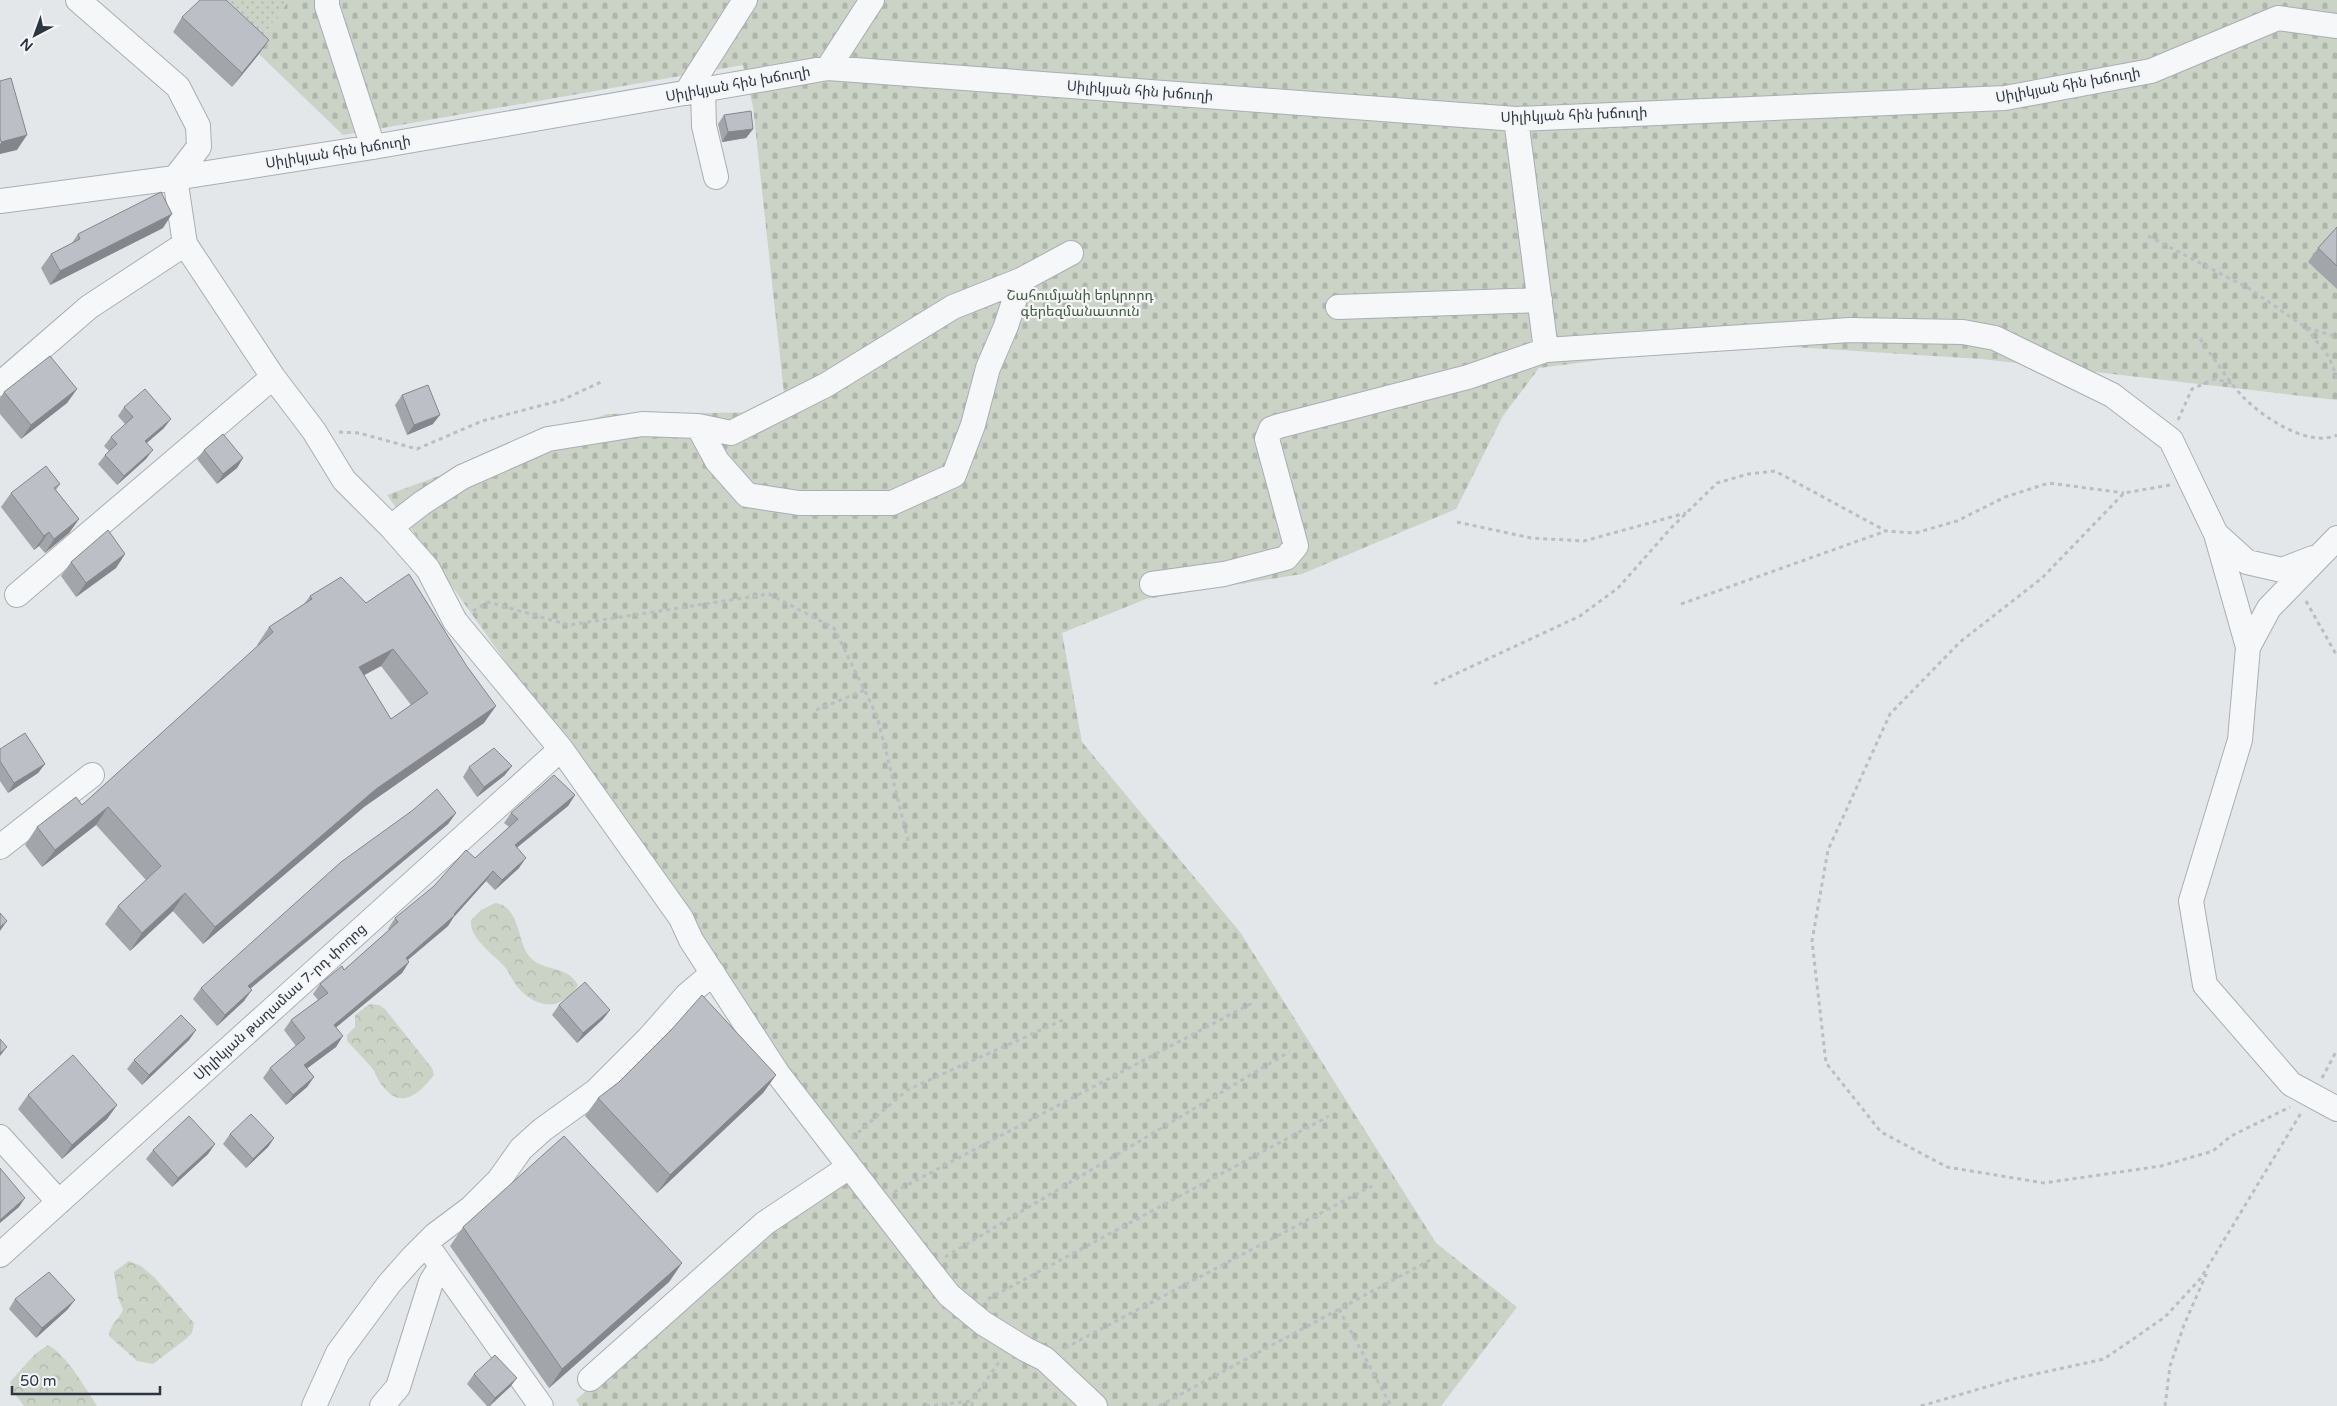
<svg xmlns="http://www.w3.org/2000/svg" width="2337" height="1406" font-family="'Varela Round','Noto Sans Armenian',sans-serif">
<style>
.forest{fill:url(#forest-crowns)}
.cemetery{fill:url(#cemetery-stones)}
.park{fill:url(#park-dots)}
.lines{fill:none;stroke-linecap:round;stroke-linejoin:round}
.minor-casing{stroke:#a9aeb4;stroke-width:26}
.path{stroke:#babdc2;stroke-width:3;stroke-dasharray:4 4;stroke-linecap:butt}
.minor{stroke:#f6f7f9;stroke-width:24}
.wall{fill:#a2a5aa;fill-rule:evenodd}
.shaded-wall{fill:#84868b}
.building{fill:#bcc0c6;stroke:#84868b;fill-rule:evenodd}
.labels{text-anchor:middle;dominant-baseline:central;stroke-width:4.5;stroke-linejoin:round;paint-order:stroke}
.street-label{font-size:14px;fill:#2d3541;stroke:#f3f5f8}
.park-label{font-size:14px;fill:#435b3c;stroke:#f3f5f8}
</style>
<defs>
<pattern id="forest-crowns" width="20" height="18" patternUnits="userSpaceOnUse" patternTransform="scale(1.25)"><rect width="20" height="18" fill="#cad3c6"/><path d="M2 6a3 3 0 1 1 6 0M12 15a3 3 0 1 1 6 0" fill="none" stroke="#aeb6ab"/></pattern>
<pattern id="cemetery-stones" width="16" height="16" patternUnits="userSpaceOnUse" patternTransform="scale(1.25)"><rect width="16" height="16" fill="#cad3c6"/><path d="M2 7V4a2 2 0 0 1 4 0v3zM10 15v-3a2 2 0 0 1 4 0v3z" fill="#aeb6ab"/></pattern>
<pattern id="park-dots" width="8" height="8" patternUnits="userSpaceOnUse" patternTransform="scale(1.25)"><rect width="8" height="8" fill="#cad3c6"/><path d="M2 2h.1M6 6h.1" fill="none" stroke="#aeb6ab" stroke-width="1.8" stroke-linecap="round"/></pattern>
</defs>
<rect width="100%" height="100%" fill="#e4e7ea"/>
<path class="forest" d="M495 903C520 906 517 941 529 956 543 973 567 964 578 985 575 992 568 997 562 1001 545 1011 526 998 516 985 511 978 509 971 503 965 492 953 469 938 471 920L481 910Z
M370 1004 379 1005 385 1009 432 1068 434 1075C417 1097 398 1111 379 1081 376 1076 375 1071 371 1067 364 1058 355 1050 347 1041V1035L355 1027V1015Z
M129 1261 141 1266 154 1277 194 1323 192 1333 187 1338 153 1364 137 1361 109 1336C111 1321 120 1320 123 1309L118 1298 114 1272Z
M48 1345C66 1354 86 1389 97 1406H24L14 1393 10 1382 35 1354Z"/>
<path class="cemetery" d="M289 0H2337V400L1981 359 1732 343 1539 368 1503 416 1456 509 1302 574 1146 599 1062 633 1082 742 1240 932 1436 1243 1517 1307 1441 1406H580L576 1400 734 1256 847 1177 518 679 387 495 607 414 786 412 753 107 743 65 343 135 259 54 261 39Z"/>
<path class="park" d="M225 0H289L261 39Z"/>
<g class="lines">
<defs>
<path id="minor" d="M78 0 178 87 198 126 199 147 175 178
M327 0V6L373 147
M828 68 872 0
M703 90 704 126 716 177
M686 93 745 0
M1516 119 1546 350
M0 201 175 178 373 147 828 68 1516 119 2005 98 2151 71 2278 18 2337 26
M185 244 273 377 314 431 344 480 391 527 428 569 455 621 561 749 681 918 691 940 778 1074 927 1267 949 1295 983 1323 1025 1349 1045 1359 1095 1406
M1338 307 1540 300
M0 384 89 307 185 244 175 178
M698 426 717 461 747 495 799 503H892L954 475 973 425 988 368 1006 326 1021 280
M391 527 422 503 462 477 548 439 642 424 698 426 731 433 826 385 953 307 1021 280 1071 253
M2216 534 2247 562 2282 570 2313 558
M2337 538 2269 608 2248 647 2240 740 2191 901 2205 985 2291 1084 2337 1109
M1152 584 1224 574 1286 558 1296 546 1267 439 1271 429 1279 426 1468 377 1546 350 1850 330 1963 332 1995 338 2112 395 2171 440 2216 534 2248 647
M17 595 273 377
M0 847 92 775
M0 1137 59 1202
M426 1244 541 1406
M0 1255 561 749
M590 1379 765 1223 849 1167
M314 1406 338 1353 389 1284 412 1258 435 1235 471 1208 499 1180 521 1149 542 1130 596 1091 649 1038 686 996 713 973
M382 1406 398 1387 431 1282 441 1266"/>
</defs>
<use href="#minor" class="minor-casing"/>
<path class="path" d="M2148 236 2250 289 2305 327 2337 337
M2306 328 2329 357 2337 378
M2200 339C2214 358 2228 381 2244 398 2264 418 2309 448 2337 435
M2178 420 2192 389 2214 379 2232 383
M339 432 359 433 417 449 482 421 562 400 601 382
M2170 485 2124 493 2042 578 1960 642 1890 714 1828 850 1812 941 1826 1063 1881 1132 1947 1167 2044 1183 2161 1166 2213 1151 2231 1136 2290 1107
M1457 522 1531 538 1584 541 1686 513
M2306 601 2337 656
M1681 604 1886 531
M473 611 488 602 569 625 769 594 834 628 877 716 909 844
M1434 684 1580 616 1618 588 1670 529 1717 483 1748 474 1775 471 1886 531 1915 533 1957 521 2005 497 2049 483 2124 493
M816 710 865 690
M2322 1078 2337 1050
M852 1138 907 1090 1063 1020
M894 1192 1254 1002
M945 1257 1289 1052
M988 1299 1329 1116
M1339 1309 1391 1406
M1065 1348 1372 1186
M926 1406 972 1401
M972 1406V1401L1001 1359
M1159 1406 1434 1258
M1921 1406 2013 1379 2104 1359 2165 1317 2201 1278 2301 1113
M2165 1406 2170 1366 2184 1325 2208 1270"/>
<use href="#minor" class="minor"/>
</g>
<path class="wall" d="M182 17 259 54 232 87 173 32Z
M724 115 753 129 746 138 722 142 718 124Z
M2337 227V289L2308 262 2318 248Z
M163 228 50 285 41 268 51 254 72 243 78 234Z
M77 389 67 403 21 439 0 414V398L4 392Z
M402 395 433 424 407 435 395 405Z
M124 407 164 428 147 443 146 459 117 485 98 464 105 455 109 451 104 446 111 437 125 424 118 416Z
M204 450 243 458 237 468 217 484 197 459Z
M60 484 56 490 79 519 69 533 45 553 39 546 34 550 1 507 11 493Z
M125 554 116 568 76 597 61 576 71 562Z
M310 596 366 603 484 723 364 807 203 944 173 911 130 951 105 924 118 906 146 880 96 825 42 867 25 845 37 827 82 805 258 646 257 645 269 627 304 604ZM381 666 411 705 391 719 364 675Z
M0 749 45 764 38 773 8 793 0 781Z
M469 767 505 775 477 797 463 777Z
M575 795 568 806 517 847 519 868 495 890 486 881 455 915 448 926 408 960 409 962 402 973 336 1027V1047L307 1068 314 1077 307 1087 286 1105 263 1078 270 1068 296 1046 284 1030 291 1020 318 1000 313 994 320 984 344 970 389 930 388 929 395 918 475 858 509 827 504 823 511 813Z
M456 813 448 824 250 989 244 1001 217 1026 193 999 201 988Z
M559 1005 610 1010 603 1019 577 1043 552 1015Z
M196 1030 189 1040 142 1085 127 1069 134 1060Z
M776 1075 763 1093 657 1193 585 1116 598 1098Z
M28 1095 117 1105 107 1119 62 1159 18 1109Z
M230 1134 274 1138 268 1147 246 1168 223 1144Z
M215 1144 208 1154 172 1187 146 1159 153 1150Z
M463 1227 682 1263 669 1282 549 1388 450 1246Z
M15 1299 68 1309 36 1338 9 1309Z
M474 1374 517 1378 510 1387 490 1406H487L467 1384Z"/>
<path class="shaded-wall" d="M269 40 259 54 232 87 242 73Z
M753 129 746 138 722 142 728 132Z
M27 135 17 150 0 154V144L1 142Z
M172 214 163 228 50 285 60 271Z
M77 389 67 403 21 439 31 425Z
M440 415 433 424 407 435 414 425Z
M171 419 164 428 138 450 145 441Z
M153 450 146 459 117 485 124 476Z
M243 458 237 468 217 484 223 474Z
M79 519 69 533 45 553 54 539Z
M49 532 39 546 34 550 44 536Z
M125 554 116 568 76 597 86 583Z
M393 649 381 666 346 685 359 667Z
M496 706 484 723 364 807 203 944 215 927 376 789Z
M45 764 38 773 8 793 14 783Z
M512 766 505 775 477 797 484 787Z
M575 795 568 806 508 855 515 845Z
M108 807 96 825 42 867 55 850Z
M456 813 448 824 240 997 248 986Z
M526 858 519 868 495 890 502 880Z
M493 871 486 881 454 917 455 915 448 926 398 968 406 958 454 914Z
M185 893 173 911 130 951 142 933Z
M7 921 0 931V927Z
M409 962 402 973 327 1035 334 1025Z
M252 990 244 1001 217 1026 225 1015Z
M610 1010 603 1019 577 1043 583 1033Z
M196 1030 189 1040 142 1085 149 1075Z
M343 1036 336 1047 297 1076 304 1065Z
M7 1047 0 1056V1053Z
M776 1075 763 1093 657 1193 670 1175Z
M314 1077 307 1087 286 1105 293 1095Z
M117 1105 107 1119 62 1159 72 1145Z
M274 1138 268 1147 246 1168 253 1159Z
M215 1144 208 1154 172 1187 178 1178Z
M25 1198 19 1207 0 1223V1220Z
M682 1263 669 1282 549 1388 562 1369Z
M75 1300 68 1309 36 1338 42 1328Z
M517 1378 510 1387 489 1406 495 1398Z"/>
<path class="building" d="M200 0H226L269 40 242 73 182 17Z
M11 78 27 135 1 142 0 137V81Z
M751 111 753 129 728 132 724 115Z
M161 192 172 214 60 271 51 254 80 239 78 234Z
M2337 227V266L2318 248Z
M50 356 77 389 31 425 4 392Z
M428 385 440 415 414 425 402 395Z
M145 389 171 419 145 441 153 450 124 476 105 455 117 444 111 437 133 417 124 407Z
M223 434 243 458 223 474 204 450Z
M46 466 60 484 54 488 79 519 54 539 49 532 44 536 11 493Z
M108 530 125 554 86 583 71 562Z
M409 574 466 665 496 706 376 789 215 927 185 893 142 933 118 906 161 866 108 807 55 850 37 827 76 797 82 805 273 632 269 627 312 599 310 596 341 577 366 603ZM393 649 428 693 391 719 359 667Z
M25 733 45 764 14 783 0 761V749Z
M494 748 512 766 484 787 469 767Z
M554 775 575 795 515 845 526 858 502 880 493 871 454 914 455 915 406 958 409 962 334 1025 343 1036 304 1065 314 1077 293 1095 270 1068 305 1038 291 1020 328 993 320 984 342 966 344 970 398 922 395 918 434 886 466 850 475 858 518 819 511 813Z
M437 789 456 813 248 986 252 990 225 1015 201 988 341 862 413 810Z
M0 913 7 921 0 927Z
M585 982 610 1010 583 1033 559 1005Z
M702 995 776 1075 670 1175 598 1098 619 1082 672 1029Z
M181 1015 196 1030 149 1075 134 1060Z
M0 1039 7 1047 0 1053Z
M73 1055 117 1105 72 1145 28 1095Z
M251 1114 274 1138 253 1159 230 1134Z
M189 1116 215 1144 178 1178 153 1150Z
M564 1136 682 1263 562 1369 463 1227Z
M0 1168 25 1198 0 1220Z
M49 1272 75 1300 42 1328 15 1299Z
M495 1355 517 1378 495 1398 474 1374Z"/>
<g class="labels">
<g class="street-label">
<text transform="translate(738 84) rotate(-10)">Սիլիկյան հին խճուղի</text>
<text transform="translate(2068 85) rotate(-10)">Սիլիկյան հին խճուղի</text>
<text transform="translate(1140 91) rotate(4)">Սիլիկյան հին խճուղի</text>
<text transform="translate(1574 115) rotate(-2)">Սիլիկյան հին խճուղի</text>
<text transform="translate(338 152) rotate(-9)">Սիլիկյան հին խճուղի</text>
<text transform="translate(280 1002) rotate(-42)">Սիլիկյան թաղամաս 7-րդ փողոց</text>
</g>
<g class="park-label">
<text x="1080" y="295">Շահումյանի երկրորդ<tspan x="1080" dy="16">գերեզմանատուն</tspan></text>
</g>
</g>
<g transform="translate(35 35) rotate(221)" stroke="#f3f5f8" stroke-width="4" paint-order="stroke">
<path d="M0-4L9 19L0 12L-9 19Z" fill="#2d3541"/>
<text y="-8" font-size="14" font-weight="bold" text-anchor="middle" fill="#2d3541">N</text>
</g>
<path d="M12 1386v8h148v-8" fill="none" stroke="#2d3541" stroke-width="2.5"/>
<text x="20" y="1386" font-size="15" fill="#2d3541" stroke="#f3f5f8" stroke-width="4" paint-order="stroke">50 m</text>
</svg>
